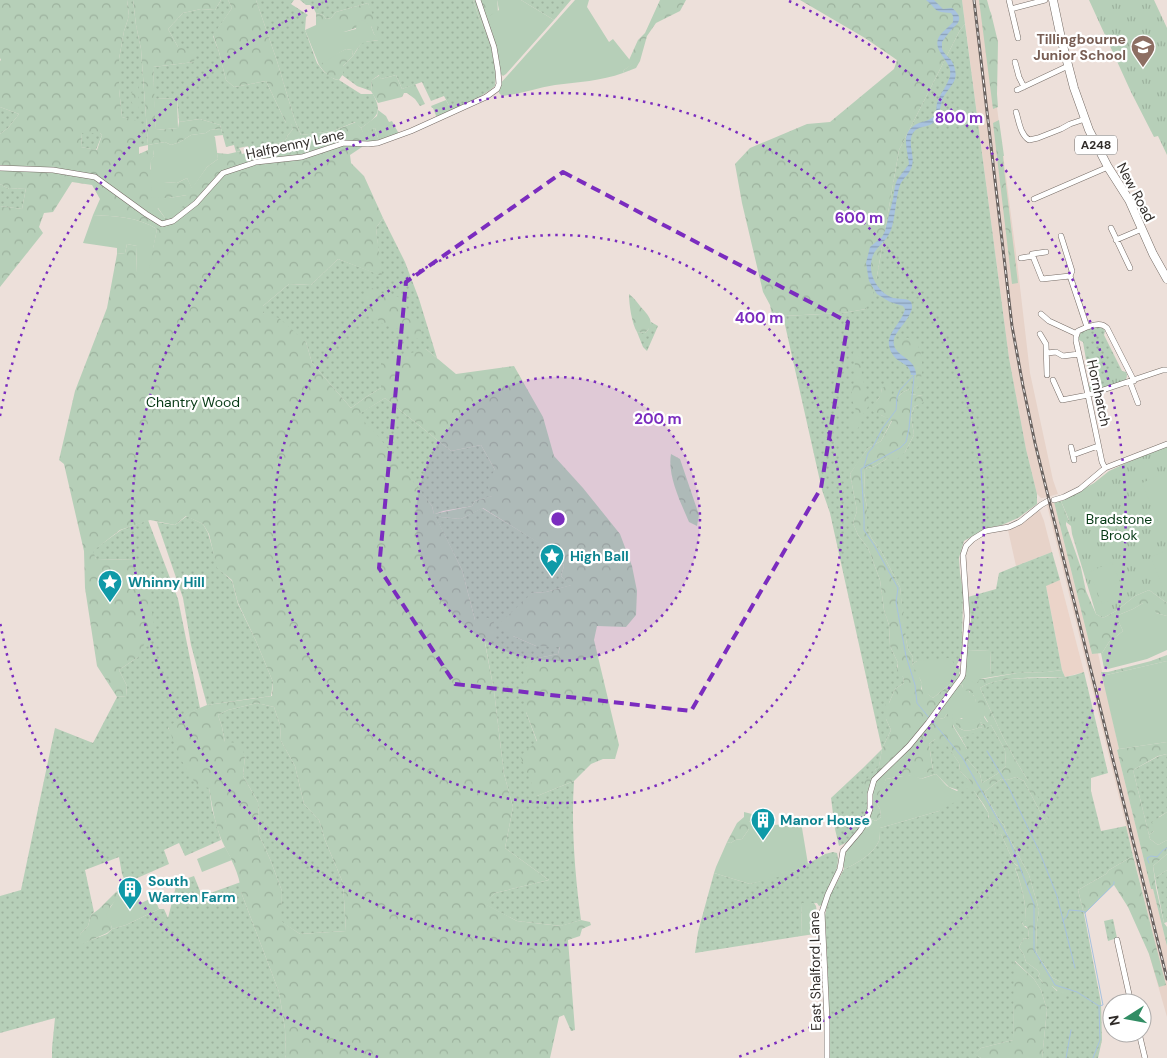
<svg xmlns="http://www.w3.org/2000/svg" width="1167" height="1058" font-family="'DM Sans',sans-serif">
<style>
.commercial{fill:#ebd4c9}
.built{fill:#e7d3c9}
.grass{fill:url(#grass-dots)}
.forest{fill:url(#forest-crowns);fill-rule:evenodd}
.park{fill:url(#park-tufts)}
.garden{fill:#b6cfb8}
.water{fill:url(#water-rules)}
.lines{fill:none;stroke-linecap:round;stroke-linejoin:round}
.stream{stroke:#a7c2df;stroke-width:1}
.minor-casing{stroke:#756b65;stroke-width:6}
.primary-casing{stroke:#756b65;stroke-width:9}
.minor{stroke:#fff;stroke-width:5}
.primary{stroke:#fff;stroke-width:8}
.rail-casing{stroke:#6a6360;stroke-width:3}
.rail{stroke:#fff;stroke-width:1;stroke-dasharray:4;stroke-linecap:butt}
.marked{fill:none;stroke:#7b2cbf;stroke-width:4;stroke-dasharray:10 6;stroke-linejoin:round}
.ring{fill:none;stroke:#7b2cbf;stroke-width:2.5;stroke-dasharray:2.5 5}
.labels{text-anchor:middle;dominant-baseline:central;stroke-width:4.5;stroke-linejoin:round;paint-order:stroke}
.shield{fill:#fff;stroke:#6f6c6a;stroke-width:1}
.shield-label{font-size:12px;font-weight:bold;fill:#312d2a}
.education-label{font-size:14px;font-weight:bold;fill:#785e54;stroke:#fff;text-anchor:end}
.street-label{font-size:14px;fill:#312d2a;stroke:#fff}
.park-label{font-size:14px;fill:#063915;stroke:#fff}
.culture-label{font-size:14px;font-weight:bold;fill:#0d838f;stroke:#fff;text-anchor:start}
.centre{fill:#7b2cbf;stroke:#fff;stroke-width:2.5}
.ring-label{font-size:15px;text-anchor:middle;font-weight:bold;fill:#7b2cbf;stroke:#fff;stroke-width:4.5;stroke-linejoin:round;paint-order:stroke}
</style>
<defs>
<pattern id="grass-dots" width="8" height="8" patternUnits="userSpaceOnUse" patternTransform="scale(1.25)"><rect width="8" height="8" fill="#b6cfb8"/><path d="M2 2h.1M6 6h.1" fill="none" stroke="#9db29e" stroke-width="1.8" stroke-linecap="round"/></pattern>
<pattern id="forest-crowns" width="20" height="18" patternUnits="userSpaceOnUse" patternTransform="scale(1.25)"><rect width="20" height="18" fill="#b6cfb8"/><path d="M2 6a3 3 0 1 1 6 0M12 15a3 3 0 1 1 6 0" fill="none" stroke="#9db29e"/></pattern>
<pattern id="park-tufts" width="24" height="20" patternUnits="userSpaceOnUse" patternTransform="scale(1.25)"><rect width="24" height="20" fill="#b6cfb8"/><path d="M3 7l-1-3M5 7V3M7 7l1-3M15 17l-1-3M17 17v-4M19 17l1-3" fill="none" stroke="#9db29e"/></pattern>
<pattern id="water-rules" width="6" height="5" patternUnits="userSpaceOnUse" patternTransform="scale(1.25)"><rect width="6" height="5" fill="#a7c2df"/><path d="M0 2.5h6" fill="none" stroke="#899eb5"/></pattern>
</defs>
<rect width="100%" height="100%" fill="#ede0da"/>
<path class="commercial" d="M1060 580 1084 672 1065 677 1062 670 1046 585Z"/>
<path class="built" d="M962 0H983L1017 261 1030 373 1053 480 1058 494 1043 498H1041L1037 494 1026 449 1009 358Z
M1054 502 1092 654 1098 653 1119 749 1117 750 1151 889H1153L1167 946V1017L1149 954 1156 947 1047 505Z
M1040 511 1044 521 1052 552 1016 566 1008 530 1025 521 1034 513Z"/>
<path class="grass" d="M127 0H133L136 25 141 49 148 145 139 147 138 122 122 117 119 89V59L124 31 129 16Z
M221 0H228L232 8 213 36 219 52 226 80 234 87 266 81 286 123H291L293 129 288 135 285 141 250 151 248 146 239 148 241 151 236 152 234 145 226 147 220 125 200 119 179 122 177 98 154 99 153 67 194 62 178 47 168 29 183 13 201 9 215 10Z
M256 0H294L291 4 308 15 306 17 305 30 317 63 324 72 334 79 339 80 361 94H373C383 113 377 117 361 128L355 122 333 131 301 135 295 121 277 61Z
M300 0H473L479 18 489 38 493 53 496 73 495 86C482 97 467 104 452 111L444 96 431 101 422 82 402 89 396 75 381 79 379 75 372 80 371 91 357 86 342 75 343 66 353 56 360 45 363 42 379 40V42L368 3 336 12 331 18 326 19 323 15 316 13 314 9 310 5H306Z
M521 0H571L554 20Z
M965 24 1009 358 1026 449 1037 494V504L1018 518 1002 525 987 528 964 541 959 558 960 573 963 591 962 648 960 659 956 666 917 661 912 664 913 657 908 649 904 630 900 587 881 551 872 539 867 529V507L864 493 865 469 875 466 888 458 905 452 914 435 911 416 914 407 918 405 923 396 910 394V389L903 392 899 396C891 397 888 393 882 388L881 395 876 402 881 415 892 420 881 441 868 448 850 474 857 511 853 523 858 535 868 548 880 580 884 610 889 625 890 646 898 663 897 667 903 677 904 683 895 689 889 703 886 719 891 730 882 749 879 767 875 770C870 795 868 836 839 846L835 829 831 798 863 768 882 749 830 513 822 490 783 316 843 313 866 309 877 276 899 150 960 30Z
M0 107 19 114 8 128 0 134Z
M82 133H100L102 135 96 150 81 147Z
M0 184 9 189 26 188 22 209 0 206Z
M383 218 405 262 419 299 437 358 426 349 381 388 366 397 351 408 312 363 306 342 263 313V306L289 284 311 285 338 259 381 275 376 228Z
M651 322 658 326 647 351 643 347 637 332 645 333 648 330Z
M1096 327C1101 327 1103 327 1105 331L1104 335 1122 371 1126 372 1127 375 1126 380 1091 392 1089 387 1090 383 1083 342 1079 340V336L1082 331Z
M385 398 451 451 481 445 495 470 493 496 475 501 472 506 443 511 435 514 441 517 461 519 482 508 540 543 539 553 559 555 564 566 561 576 572 585 546 592 532 593 513 636 536 646H560L558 654 538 658 526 712 537 742V796L574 781C571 825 575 876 581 920L561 926 517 921 484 904 495 893 549 880 505 848 513 807 504 774 494 691 484 637 475 620 462 570 434 514 432 506 357 415Z
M187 516 203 524 208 533 218 568 232 581 238 604 256 641 273 682 271 696 207 705 191 645 183 598 157 522 175 525Z
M148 520 178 599 200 708 189 713 168 728 209 787 212 809 221 840 185 856 179 843 164 850 169 864 126 883 122 874 119 857 85 870 94 912 91 915 88 926 81 933 78 945 107 934 112 929 126 925 159 909H164L168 918 177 882 194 876 202 896 241 882V892L279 992 285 1029 286 1055 285 1058H52V1048L55 1018 0 1033V896L21 890 55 728 93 743 117 697 126 696 127 686 119 670 138 657 137 560 96 559 92 551 121 530Z
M1052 552 1060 580 1046 586 1062 670 1047 672 1017 673 991 677 990 650 967 651 971 620 968 597 996 589 999 573 1016 566Z
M1084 672 1108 773 1091 778V791L1101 831 1126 826 1133 856 1109 870 1106 874 1078 890 1084 914 1101 1003 1102 1040 1098 1058H1042L1047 1010 1041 990 1034 979 1015 961 1013 1040 981 1048 975 1054 981 1058H829L830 1025 825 916 828 899 844 869C857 864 873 854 879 841 880 837 880 832 880 828L939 811 958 790 949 787 936 774 926 777 925 773 933 770 929 744 935 739 946 743 959 763 960 771 970 781 969 783 989 814 988 817 993 823 996 835 1001 834 1014 863 1018 867 1015 868C1021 884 1026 902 1026 920L1022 923 1024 926 1028 929 1029 938 1028 939 1024 938 1019 947 1024 955 1026 962 1037 970 1040 974 1038 976 1043 983 1051 985 1057 991 1061 982 1053 978 1037 954 1036 948 1037 922 1039 910 1029 875 1006 832 1004 825 998 818 984 792 1001 779 1007 780 1016 777 1024 781 1048 827 1027 779 1016 761 1003 737 980 688C1002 674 1039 680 1065 677 1071 676 1078 674 1084 672Z
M257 703 274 707 280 725 281 741 295 766 304 804 319 820 325 840 343 883 346 931 300 934 280 921 282 891 270 859 259 835 258 802 243 776 245 756 225 742 222 727 218 715 228 710Z
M991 725 1005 750 1006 766 997 774 982 783 980 774 967 759V749L961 738Z
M1167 754V812L1159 817 1154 831 1149 835 1133 770 1159 756Z
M833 852 837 853C842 870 826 888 822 905L819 906 817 903 802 904 801 936 695 953 698 932 714 873 750 884 795 871 825 854Z
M1167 870V922L1164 923 1155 878Z
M1113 919 1117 938 1108 941 1104 921Z"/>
<path class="forest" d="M0 0H127L129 16 124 31 119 59V89L122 117 139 121V154L148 150H153L154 156 150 162V169L164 182 177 183 187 178 192 188 207 167 218 159 217 153 228 154 241 151 242 154 285 141 288 135 293 129 291 124 286 123 266 81 234 87 226 80 219 52 213 35 232 8 228 0H256L277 61 295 121 301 135 333 131 356 122 361 128 363 132 375 128 379 141 362 142V147L350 155 351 163 364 176 383 218 376 228 382 276 338 259 311 285 289 284 263 306V313L279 318 306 342 312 363 351 408 366 397 381 388V361L426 349 456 374 514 366 543 417 554 456 583 488 620 534 632 566 637 591 636 615 626 627 597 626 594 640 619 745 615 759H603L591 764 574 781 537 796 520 756 537 741 526 712 523 669 538 658 558 654 560 647 536 646 513 636 499 624 532 593 546 592 571 585 561 576 564 566 559 555 543 558 539 553V543L483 508 461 519 441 517 435 515 462 570 475 620C482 618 486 616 493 620L495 636 493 640 484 638 494 691 504 774 513 807 505 848 549 880 495 893 485 904 517 921 560 926 581 920 590 922 591 925 582 929 580 936 568 940 575 1030 571 1031 564 1015 559 1017 550 1058H285L286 1055 285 1029 279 992 241 892C240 873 230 858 222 841 215 825 212 805 209 788L197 786 180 758 168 727 190 712 207 705 272 696 273 682 256 641 238 603 232 580 217 568 209 534 203 524 186 516 175 525 150 520 120 530 93 551 96 559 137 560 146 579 154 624 138 657 119 670 127 686 126 696 117 697 97 666 85 588 84 551 64 464 59 460 75 391 107 308 117 254 125 253 127 244 137 246 136 273 153 248 157 229C138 217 116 216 93 215L100 199 92 185 72 182 53 212 44 213 39 227 43 233 0 287V206L22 209 26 188 9 189 0 184V134L8 128 19 114 0 107V61L1 60 0 58ZM82 133H100L102 135 97 150 81 147ZM187 195 165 218 150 198H169ZM385 398 451 451 481 445 495 470 486 482 492 496 475 501 472 506 434 514 432 506 378 436 358 415ZM257 703 274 707 280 725 281 741 295 766 304 804 319 820 325 840 343 883 346 931 300 934 281 921 282 891 270 859 259 835 258 802 243 776 245 756 240 743 225 742 222 727 218 715 228 710Z
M133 0H221L215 10 201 9 183 13 168 29 178 47 196 50 194 62 153 67 156 130 178 128 179 122 200 119 220 125 221 129 210 130 206 133 191 135 180 142 171 145 165 142 148 145 141 49 136 25Z
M473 0H497C499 12 498 29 489 38L479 18Z
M660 0H686L680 11 656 23 647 36 640 61 636 68 623 73 624 70 632 64 629 60 638 40 645 33Z
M800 0H962L965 24 960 30 899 150 877 276 872 298 866 309 843 313 783 316 772 315 770 305 763 292 742 203 735 164 750 148 807 124 830 122 894 69 897 60 865 38Z
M979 0H987L990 11 991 13 998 42 997 94 998 107 993 109Z
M368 3 383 41 379 42 374 34 371 26 356 28 344 32 316 25V13L323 15 326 19 331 18 336 12Z
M346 49 352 50 353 56 343 66V74L339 80C330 79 324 72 319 65L321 62Z
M380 75 381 79 396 75 402 89 415 84 425 104 420 106 415 99 407 93H404L402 97 378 103 371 91 372 80Z
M138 84 139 112C129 107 131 94 134 85Z
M999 120 1004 156H1003L1004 169 1018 283 1012 284 993 123Z
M375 288 382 293 402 298 407 308 409 316 417 318 423 337 420 340 398 329 384 325 372 315 364 297 366 289Z
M629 294C634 298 637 302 640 306 648 315 657 323 645 333L637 332C632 324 629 305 629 294Z
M904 338H912C914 341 917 344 919 348 924 359 923 379 917 389L914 390C915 384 918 376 915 369 912 358 896 357 894 344Z
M855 349 861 361 862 379 866 387 868 407 863 414 861 423 857 430 851 429 849 426 851 419 857 413 851 397 856 371 853 353Z
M887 385 893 387 891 395 899 396 903 392 910 389V394L923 396 925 398 924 402 914 407 911 416 914 435 905 452 895 461 888 458 875 466 865 469 864 493 867 507V529L872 539 881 551 900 587 906 639 908 649 913 657 912 664 917 671 922 684 921 689 933 698 954 681H956L938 712 939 719 944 718 947 714 953 713V726L967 749V759L980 774 982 783 997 774 1006 766 1005 750 991 725 985 729 980 727C970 732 959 733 954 721L958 719H980L982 720V722L980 723 981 725 988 722 975 701 976 698 973 695 970 693V691L964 692 962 684 959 685 964 677 984 679 1017 673 1047 672 1062 670 1065 677C1042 678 999 675 980 688L1003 737 1016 761 1041 802 1051 825 1048 827 1024 781 1016 777 1007 780 1001 779 984 792 998 818 1004 825 1006 832 1029 875 1039 910 1037 922 1036 948 1037 954 1053 978 1061 982 1067 991 1063 995 1052 986 1050 994 1046 993 1044 989 1046 986 1043 983 1038 976 1040 974 1037 970 1026 962 1024 955 1019 947 1024 938 1028 939 1029 938 1028 929 1026 926H1024L1022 922 1026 920C1026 902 1021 884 1015 867L1018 866 1014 863 1001 834 996 836 993 823 988 821 989 814 984 805 974 791 965 788V785L970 781 960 771 959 763 946 744 940 746 935 739 929 744 933 771 926 773V777L921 779C910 773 898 777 886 779L877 804 880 809 881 817 876 821 869 818 872 808 865 804 862 798 864 782 879 766 882 749 891 730 886 719 885 705 889 703 895 689 904 683 903 677 897 672 898 663 890 646 889 625 884 610 880 580 868 548 858 535 853 523 857 511 850 474 857 463 868 448 881 441 892 421 881 415 873 412V404C879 400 881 395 882 388Z
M671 454 680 459 699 515 697 526 689 522C681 503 667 475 671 454Z
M1061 501 1069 521 1066 522V525L1081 568 1086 591 1096 614 1103 618 1116 611 1135 596 1149 590 1167 603V616L1156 613 1143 603 1133 609 1116 616 1123 631 1109 642 1102 653 1092 654 1054 502Z
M1167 655V661L1102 676 1101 672H1108L1151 661Z
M1167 742V754L1158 756 1133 770 1150 839 1158 845 1167 840V854L1153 866 1156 888 1164 923 1167 927V946L1153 889H1151L1117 750 1119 749Z
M744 812 752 814 753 817 749 822V829L742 839 735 840 731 843 727 842 737 823 744 817Z
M1133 856 1166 985 1159 987 1149 954 1128 907 1114 885 1084 914 1078 890 1106 874 1109 870Z
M116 892 118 894 116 900 110 907 111 925 112 929 107 933 78 946V939L81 933 88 926 91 915 99 909Z
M1014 961 1034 979 1041 990 1047 1010 1042 1058H981L974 1054 981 1048 1013 1040Z"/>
<path class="park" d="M1089 0H1154L1167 28V155L1158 136 1154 137 1131 92Z
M1113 365 1125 373V380L1105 387 1104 384Z
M1167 446V603L1149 590 1135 596 1116 611 1103 618 1096 614 1072 534 1071 526 1066 522 1069 520 1061 501 1071 496 1094 483 1109 471 1137 458Z"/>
<path class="garden" d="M497 0H521L554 20 506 74 503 76 501 74 495 44 491 35 493 34 488 17 499 10Z
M575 0H589L587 7 609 42 613 39 633 64 624 70 623 73C601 81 578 82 555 85 537 88 520 94 502 96L499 93V85Z
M364 20 368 25 371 26 374 34 379 40C362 42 362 41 353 56L352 50 346 49 319 65 305 30 316 25H339L344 32 356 29 357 22Z
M177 98 178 128 156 130 154 99Z
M446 100 452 111 437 118 433 108H432L431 106Z
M378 110 386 116 389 122 392 121 399 134 379 141 375 128 363 133 361 128 377 116Z
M221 129 223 135 214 136 215 137 218 159 207 167 192 189 187 178 177 183 164 182 165 192H152L150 161 154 156 153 150H148V145L165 142 171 145 180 142 191 135 206 133 210 130Z
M187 195 189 200 170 219 165 218 158 208 153 211 150 210 148 201 150 197 169 198Z
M93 215C116 216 138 217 157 229L149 270 143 274 136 273 137 246 127 244 125 253 117 254V248L83 243Z
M1167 472V543L1142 483Z
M1167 550V598L1151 557Z
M1112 562 1125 594 1102 604 1089 572Z
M1143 603 1153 604 1156 613 1167 616V650L1147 659 1108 669 1104 668 1101 653H1102L1109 642 1123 631 1116 616 1133 609Z
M990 650 991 677 980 679 976 684 964 677 967 651Z
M950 658 956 666 961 670 959 673 960 676 956 681H954L933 698 927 694H924C921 689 922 686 921 681 918 675 915 670 912 664L917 661Z
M1167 661V742L1119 749 1102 676Z
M959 684 960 685 962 684 963 688 966 690 965 691 969 690 970 693H975L973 695 974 696 979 697 976 699 975 701 983 705 985 711 984 717 988 723 979 725 980 723 982 722 980 719C975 722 971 723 965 723L962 718 955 721C958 733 970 732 980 727L985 729 961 738C956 729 950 725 953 714H947L944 718 939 719 936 718 939 714 938 712Z
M905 770 909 776 914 775 921 779 936 774C940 778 943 782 947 786 953 790 959 790 964 797L939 811 880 828C880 832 880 837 879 841 873 854 857 864 844 869 840 851 859 832 869 818L876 821 881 817 880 809 877 804V797L886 779 903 776Z
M1167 812V840L1158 845 1150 839 1149 835 1154 831 1152 822Z
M765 816 766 826 801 822 808 864 795 871 782 876 750 884 714 873 716 867 727 842 731 843 735 840 742 839 749 829V822L753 817Z
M225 847 232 860 202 872 197 859Z
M1167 854V870L1155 878 1153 866Z
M129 885 136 900 139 899 141 903 152 898 155 899 159 909 126 925 112 929 110 921 106 915C109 908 115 902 118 894L116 892Z
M802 903H814L816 906 820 932 815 934 801 936Z"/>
<path class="water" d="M926 0H934L943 9 952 8C962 16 961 21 953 28 949 32 945 38 942 42 942 44 942 47 942 49 944 53 946 55 949 58 954 62 957 73 955 79 953 85 946 92 943 98 940 106 940 117 933 123 927 128 918 125 913 133 907 143 915 155 912 166 910 174 903 178 900 185 895 199 896 216 891 230 884 247 870 247 871 269 872 281 881 294 893 298 898 299 908 298 911 302 917 313 896 330 894 339 891 353 907 356 913 365 915 368 916 372 916 375H911C910 363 899 364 893 355 880 336 901 326 905 309L903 306 890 302 877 294 869 281 866 263 870 247 882 237 885 231 893 199 895 186 897 180 909 164C908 151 900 134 915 125 921 121 928 122 933 117 937 114 936 108 937 103 940 94 946 87 949 79 956 63 933 54 938 39 940 33 949 27 953 22V16L951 13C933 12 938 10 926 0Z"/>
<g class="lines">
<path class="stream" d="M914 376 909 428 906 442 900 448 861 469 864 515V530L874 545 898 588 896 602 906 656 915 685 917 703 930 719
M864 467 868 453 873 447 882 429 896 410 897 397 900 390 914 375
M933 722 962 757 1009 839 1034 904V950L1055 985 1077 992 1099 1006
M987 751 1009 788 1040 853 1057 896 1075 968
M1149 863 1147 858 1151 856 1157 857 1163 850 1167 848
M1063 921 1067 916 1069 910 1081 911 1085 912
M1099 1006 1103 1005 1085 913 1114 884V882
M1066 1058 1071 1030
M1093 1058 1100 1040 1099 1007"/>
<defs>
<path id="minor" d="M1009 0 1018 38
M1011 9 1045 0
M1015 62 1019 77 1024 87
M1017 90 1068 66
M1016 112C1019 121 1020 134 1029 140L1038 138 1061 129 1070 124 1085 119
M0 168 53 170 95 177 146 214 162 224 173 221 196 203 223 173 256 162 302 157 344 143 368 144 378 143 411 131 486 97 497 89 499 84 498 71 494 47 478 0
M1034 199 1108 167
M1111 228 1130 268
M1116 240 1142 229
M1046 252 1032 254 1042 279 1070 276 1072 271 1061 236
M1021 258 1033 256
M1070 276 1087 327C1094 325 1101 322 1107 328L1134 381
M1041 314 1049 321 1077 334
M1087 327 1078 331 1076 337V341L1088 395 1102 462 1105 468
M1040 334 1046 344 1047 375
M1047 353 1056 352 1063 356 1079 354
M1053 380 1062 400 1088 395 1163 370H1167
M1130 382 1138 403
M1071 447 1074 460
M1073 455 1098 446
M1054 500 1064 497 1080 489 1105 468 1167 444
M1117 940 1131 1003
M1139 1033 1145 1058
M827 1058V1020L822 912 828 894 840 869 843 851 860 831 865 823 870 809V794L874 780 909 746 928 723 962 677 963 674 967 616 963 555 966 546 973 539 986 531 1009 527 1020 522 1041 505 1048 501"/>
<path id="primary" d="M1053 0 1061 38 1074 88 1089 130 1108 167 1129 200 1153 254 1167 279"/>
</defs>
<use href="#minor" class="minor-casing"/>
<use href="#primary" class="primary-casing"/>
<use href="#minor" class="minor"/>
<use href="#primary" class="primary"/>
<defs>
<path id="rail" d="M974 0 1012 326 1023 386 1035 443 1167 979"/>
</defs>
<use href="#rail" class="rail-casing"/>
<use href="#rail" class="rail"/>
</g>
<path class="marked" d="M563 172 848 322 821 488 691 711 455 684 379 568 406 282Z"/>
<circle cx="558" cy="519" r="142" fill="#7b2cbf" fill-opacity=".12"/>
<g class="ring">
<circle cx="558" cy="519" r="142"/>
<circle cx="558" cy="519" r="284"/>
<circle cx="558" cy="519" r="426"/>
<path d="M378 1057A567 567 0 0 1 0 622M0 416A567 567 0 0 1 327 1M789 1A567 567 0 0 1 738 1057"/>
</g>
<defs>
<symbol id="school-pin" viewBox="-11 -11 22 30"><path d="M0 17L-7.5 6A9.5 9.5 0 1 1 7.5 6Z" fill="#8d6e63" stroke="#fff"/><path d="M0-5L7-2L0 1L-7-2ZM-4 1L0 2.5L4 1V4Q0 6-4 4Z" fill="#fff"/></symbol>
<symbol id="sight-pin" viewBox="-11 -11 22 30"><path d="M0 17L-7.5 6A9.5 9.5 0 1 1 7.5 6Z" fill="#0f9aa8" stroke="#fff"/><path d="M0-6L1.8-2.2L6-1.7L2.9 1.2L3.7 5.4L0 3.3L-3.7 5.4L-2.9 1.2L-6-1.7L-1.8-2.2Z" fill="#fff"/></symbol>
<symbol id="building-pin" viewBox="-11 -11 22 30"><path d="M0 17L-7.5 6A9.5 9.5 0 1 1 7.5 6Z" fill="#0f9aa8" stroke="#fff"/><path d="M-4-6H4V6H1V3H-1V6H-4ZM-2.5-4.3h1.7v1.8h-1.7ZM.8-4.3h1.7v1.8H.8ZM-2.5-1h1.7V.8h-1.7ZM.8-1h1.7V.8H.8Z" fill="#fff"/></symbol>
</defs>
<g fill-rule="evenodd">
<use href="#school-pin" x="1129" y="33" width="28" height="38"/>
<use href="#sight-pin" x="538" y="542" width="28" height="38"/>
<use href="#sight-pin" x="96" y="568" width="28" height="38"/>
<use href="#building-pin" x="749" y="806" width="28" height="38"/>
<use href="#building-pin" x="116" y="875" width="28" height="38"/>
</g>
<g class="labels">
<rect class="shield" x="1075" y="135.5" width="42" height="19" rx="4"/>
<g class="shield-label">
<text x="1096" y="145">A248</text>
</g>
<g class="education-label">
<text x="1126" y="39">Tillingbourne<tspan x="1126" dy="16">Junior School</tspan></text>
</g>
<g class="street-label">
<text transform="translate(295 144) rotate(-12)">Halfpenny Lane</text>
<text transform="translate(1136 192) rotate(62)">New Road</text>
<text transform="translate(1099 393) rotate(78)">Hornhatch</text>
<text transform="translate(815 971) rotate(-91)">East Shalford Lane</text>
</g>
<g class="park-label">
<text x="193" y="402">Chantry Wood</text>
<text x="1119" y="519">Bradstone<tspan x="1119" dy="16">Brook</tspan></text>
</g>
<g class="culture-label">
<text x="570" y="556">High Ball</text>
<text x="128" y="582">Whinny Hill</text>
<text x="780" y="820">Manor House</text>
<text x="148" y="881">South<tspan x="148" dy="16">Warren Farm</tspan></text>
</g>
</g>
<circle cx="558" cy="519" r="8" class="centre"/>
<g class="ring-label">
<text x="959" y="123">800 m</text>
<text x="859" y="223">600 m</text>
<text x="759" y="323">400 m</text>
<text x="658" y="424">200 m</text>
</g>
<g transform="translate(1127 1018) rotate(259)"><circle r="24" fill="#ffffff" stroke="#adabaa"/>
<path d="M0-4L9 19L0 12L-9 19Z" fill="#318d64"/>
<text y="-8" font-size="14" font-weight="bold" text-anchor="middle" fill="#312d2a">N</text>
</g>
</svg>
